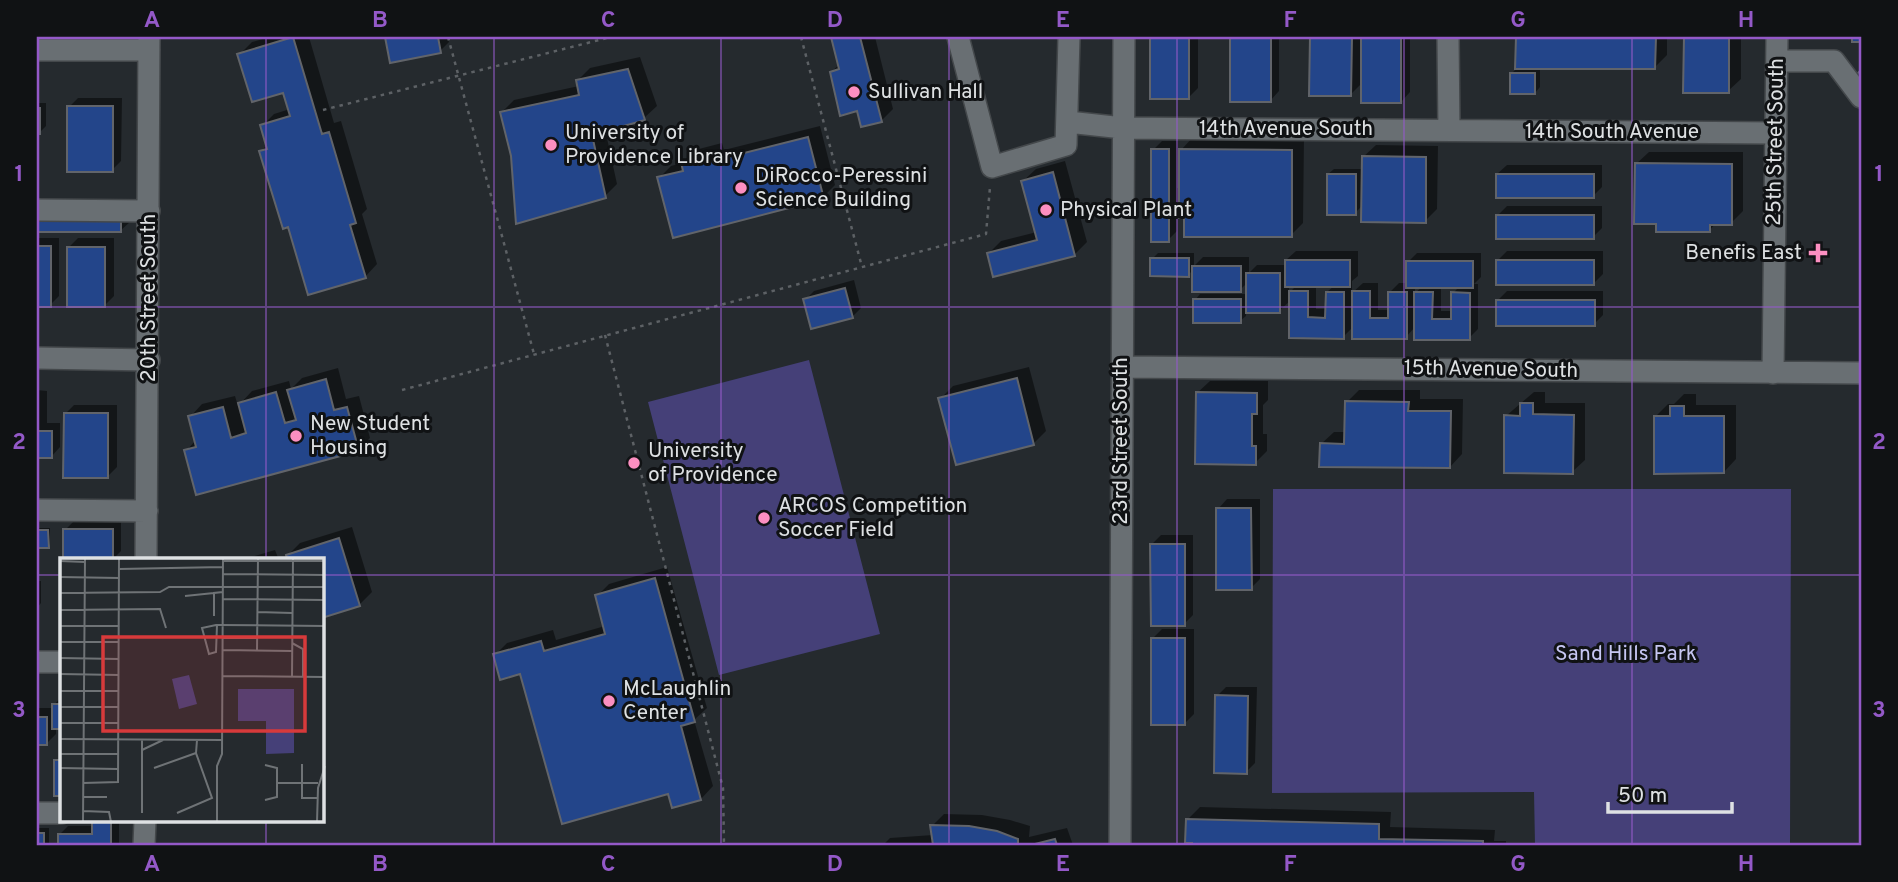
<svg xmlns="http://www.w3.org/2000/svg" width="1898" height="882" font-family="Overpass,sans-serif">
<style>
.green{fill:#454078}
.shadow{fill:#0007;fill-rule:evenodd}
.building{fill:#23458a;stroke:#61646a;stroke-width:2}
.lines{fill:none;stroke-linecap:round;stroke-linejoin:round}
.minor-casing{stroke:#44484b;stroke-width:24}
.path{stroke:#5d6165;stroke-width:2.5;stroke-dasharray:3.5 5;stroke-linecap:butt}
.minor{stroke:#696f73;stroke-width:21}
.grid{fill:none;stroke:#9459c8;stroke-width:2;stroke-opacity:0.55}
.poi-dot{fill:#fc8fc1;stroke:#101214;stroke-width:2.5}
.labels{text-anchor:middle;dominant-baseline:central;stroke-width:6;stroke-linejoin:round;paint-order:stroke}
.poi-label{font-size:21px;fill:#dee1e3;stroke:#101214;text-anchor:start}
.street-label{font-size:21px;fill:#dee1e3;stroke:#101214}
.park-label{font-size:21px;fill:#c7c7f3;stroke:#101214}
.inset-road{fill:none;stroke:#6f7376;stroke-width:2}
.view{fill:#d73a3b;fill-opacity:0.15;stroke:#d73a3b;stroke-width:3.5}
.inset-edge{fill:none;stroke:#dee1e3;stroke-width:3.5}
.neatline{fill:none;stroke:#9459c8;stroke-width:2.5}
.grid-label{font-size:23px;text-anchor:middle;font-weight:bold;fill:#9459c8}
</style>
<rect width="100%" height="100%" fill="#252a2e"/>
<path class="green" d="M809 360 880 634 719 675 648 402Z
M1273 489H1791L1790 845H1535L1534 792 1272 793Z"/>
<path class="shadow" d="M270 37H309L334 123 341 121 367 209 362 214 377 264 365 277 289 225 261 151 267 145 262 126 274 114 290 109 285 91 239 55 252 42Z
M387 37H448L449 42 440 51 392 61Z
M833 37H875L893 109 881 121 831 72 840 64Z
M1152 37H1198V88L1189 97H1152Z
M1232 37H1279V91L1270 101H1232Z
M1311 37H1410V92L1401 102 1363 82 1351 94H1311Z
M1517 37H1667V55L1655 67H1540V87L1535 93 1511 74 1517 68Z
M1685 37H1741V79L1728 91H1685Z
M640 57 657 106 644 118 605 129 617 184 605 196 513 156 502 112 514 100 579 86 578 80 590 68Z
M78 98H122L121 161 112 170 69 107Z
M37 103H46V126L40 132H37Z
M820 126 835 185 823 197 659 178 671 166 682 163 695 150 722 143 724 150Z
M1193 137 1304 138 1303 223 1291 235 1177 216V231L1168 240 1153 150 1162 141H1178L1177 188H1181V150Z
M1376 145 1438 146 1437 209 1425 221 1363 205 1355 213 1328 174 1334 169H1363V157Z
M1649 152H1743V211L1731 223H1716L1709 231 1636 164Z
M1065 161 1087 242 1075 254 994 275 988 254 1001 241 1037 232 1023 181 1036 169Z
M1507 165H1602V187L1593 196 1497 174Z
M1507 206H1602V228L1593 237 1497 216Z
M37 209H130V222L120 231 37 230Z
M37 238H59V296L50 305H37Z
M78 238H114V296L105 305 69 247Z
M1296 251H1358V276L1352 281V293L1363 283H1378V310H1390V292L1399 283H1408V262L1417 253H1481V277L1474 284H1478V329L1469 338 1415 327 1406 337 1354 326 1343 337H1290L1291 300 1279 311H1246V316L1240 321 1195 300 1200 294H1248V282L1240 290 1194 269 1188 275 1152 259 1158 253H1194V266L1203 257H1249V273L1257 265H1286V260ZM1289 285H1297L1289 293ZM1316 285H1335L1327 292V309H1316ZM1415 286H1423L1415 293ZM1441 286H1460L1453 293V311H1441Z
M1507 251H1603V274L1594 283 1498 260Z
M854 280 861 308 852 317 805 300 814 291Z
M1507 291H1603V315L1594 324 1498 300Z
M1029 367 1046 431 1033 444 940 399 953 386Z
M338 368 346 399 359 396 370 438 358 450 186 451 196 440 190 417 202 404 235 396 238 406 252 391 289 381 291 389 302 378Z
M1210 381H1268V400L1263 405V434H1267V451L1255 463 1197 393Z
M37 390 47 391V423H60V447L51 457 37 456Z
M1359 390H1420V399H1463L1462 454 1450 467 1321 444 1334 432H1346L1347 402Z
M1534 392H1545V403H1585V460L1572 472 1506 416Z
M1684 394H1696V405H1736V459L1724 472 1655 417 1668 404H1674Z
M74 405H117V467L108 476 65 414Z
M1227 499H1260V579L1251 588 1218 509Z
M74 521H121V551L112 560H65V530Z
M352 527 372 592 359 605 322 616V560H289L288 555 300 543Z
M39 528H50V544L48 547H37V530Z
M1161 535H1193V615L1184 624 1152 544Z
M275 550 279 560H242Z
M667 567 707 708 694 720 713 786 701 799 669 792 521 672 495 655 507 643 553 630 556 640 605 626 597 596 609 584Z
M37 581H41V603L37 608Z
M1162 629H1194V714L1185 723 1153 638Z
M1226 687H1257L1255 763 1246 772 1217 696Z
M61 697V728H56V734L47 743H37V708H54V705Z
M1200 807 1391 812 1390 827 1495 830 1494 841H1506V845H1194L1187 820Z
M944 814 982 815 1010 820 1030 826 1029 837 1067 828 1073 845H883L890 838 933 835 932 826Z
M94 821H119V843L117 845H59V835L68 826H94Z
M37 828H49V845H37Z"/>
<path class="building" d="M293 37 322 134 329 132 356 223 350 225 366 278 308 295 288 227 283 229 259 151 267 149 260 125 290 116 283 93 252 102 237 54Z
M385 37H438L441 53 390 63Z
M831 37H860L882 122 861 127 857 111 840 116 830 72 839 69Z
M1150 37H1189V99H1150Z
M1230 37H1271V102H1230Z
M1310 37H1352L1351 96H1309Z
M1361 37H1401V103H1361Z
M1516 37H1656L1655 69H1515Z
M1684 37H1729V93H1683Z
M1852 37H1861V82L1855 76 1861 70 1860 42H1852Z
M628 69 645 120 592 135 606 198 516 224 511 156 500 112 579 95 576 80Z
M1510 73H1535V94H1510Z
M67 106H113V172H67Z
M37 108H40V134H37Z
M808 137 824 199 673 238 657 177 683 171 681 162 710 155 712 161Z
M1151 149H1169V242H1151Z
M1179 149 1292 150V237H1184V218H1179Z
M1362 156 1426 157V223L1361 222Z
M1635 163 1732 164V225H1710V232H1656V224H1634Z
M1053 172 1075 256 993 277 987 253 1037 240 1021 181Z
M1327 174H1356V215H1327Z
M1496 174H1594V198H1496Z
M1496 215H1594V239H1496Z
M37 217 121 218V232H37Z
M37 246H51V307H37Z
M67 247H105V307H67Z
M1150 258H1189V277L1150 276Z
M1285 260H1350V287H1285Z
M1496 260H1594V285H1496Z
M1406 261H1473V288H1406Z
M1192 266H1241V292H1192Z
M1246 273H1280V313H1246Z
M845 288 853 318 811 329 803 299Z
M1289 291H1308V317L1325 318 1326 292H1344V339L1289 338Z
M1352 291H1370V318H1388V292H1407V339H1352Z
M1414 292H1433L1432 319H1451V292L1470 293V340H1414Z
M1193 299H1241V323H1193Z
M1496 300H1595V326H1496Z
M1017 378 1034 445 956 465 938 398Z
M326 379 334 410 347 407 359 451 196 495 184 450 196 447 188 416 223 407 231 438 246 433 238 403 276 392 285 423 296 420 287 390Z
M1196 392 1257 393V414H1252V446H1256V465L1195 464Z
M37 399 38 431H52V458H37Z
M1345 401 1409 402 1408 411H1451L1450 468 1319 467 1320 443 1344 444Z
M1520 403H1533V414L1574 415 1573 474 1504 473V415L1520 416Z
M1670 406H1684V416H1724V473L1654 474V416H1670Z
M64 413H108V478H63Z
M1216 508H1251L1252 590H1216Z
M63 529H113V560H63Z
M37 530H48L49 548H37Z
M339 538 360 606 322 618V560H287L286 555Z
M1150 544H1185V626H1151Z
M655 578 695 722 681 726 701 800 672 808 668 794 562 824 520 674 500 680 493 654 541 641 544 651 605 634 595 595Z
M1151 638H1185V725H1151Z
M1215 695 1248 696 1247 774 1214 773Z
M52 704H61V729H52Z
M37 717H47V745H37Z
M54 760H61V796H54Z
M1186 819 1379 824V839L1483 841V845H1192V843H1185Z
M92 821H111V845H58V834H92Z
M930 825 969 826 997 831 1018 839V845H933Z
M37 833H44V845H37Z
M1055 839 1057 845H1031Z"/>
<g class="lines">
<defs>
<path id="minor" d="M958 37 992 167 1066 145 1069 37
M1448 37 1449 130
M37 50H149
M1777 61H1834L1861 97
M1068 122 1123 128 1776 133
M37 210 149 211
M37 358 149 360
M1121 367 1861 373
M1773 373 1777 37
M37 510 147 511
M146 560 149 37
M37 662H61
M37 813H61
M144 845 145 821
M1120 845 1124 37"/>
</defs>
<use href="#minor" class="minor-casing"/>
<path class="path" d="M448 37 534 354
M801 37 862 267
M323 110 611 37
M605 335 723 788 724 845
M402 390 986 234 990 187"/>
<use href="#minor" class="minor"/>
</g>
<path class="grid" d="M266 37V560M494 37V845M721 37V845M949 37V845M1177 37V845M1404 37V845M1632 37V845M37 307H1861M37 575H61M322 575H1861M266 821V845"/>
<g class="poi-dot">
<circle cx="854" cy="92" r="7"/>
<circle cx="551" cy="145" r="7"/>
<circle cx="741" cy="188" r="7"/>
<circle cx="1046" cy="210" r="7"/>
<path d="M1814.5 242.5h7v7h7v7h-7v7h-7v-7h-7v-7h7z"/>
<circle cx="296" cy="436" r="7"/>
<circle cx="634" cy="463" r="7"/>
<circle cx="764" cy="518" r="7"/>
<circle cx="609" cy="701" r="7"/>
</g>
<g class="labels">
<g class="poi-label">
<text x="868" y="92">Sullivan Hall</text>
<text x="565" y="133">University of<tspan x="565" dy="24">Providence Library</tspan></text>
<text x="755" y="176">DiRocco-Peressini<tspan x="755" dy="24">Science Building</tspan></text>
<text x="1060" y="210">Physical Plant</text>
<text x="1802" y="253" text-anchor="end">Benefis East</text>
<text x="310" y="424">New Student<tspan x="310" dy="24">Housing</tspan></text>
<text x="648" y="451">University<tspan x="648" dy="24">of Providence</tspan></text>
<text x="778" y="506">ARCOS Competition<tspan x="778" dy="24">Soccer Field</tspan></text>
<text x="623" y="689">McLaughlin<tspan x="623" dy="24">Center</tspan></text>
</g>
<g class="street-label">
<text x="1286" y="129">14th Avenue South</text>
<text x="1612" y="132">14th South Avenue</text>
<text transform="translate(1776 142) rotate(-89)">25th Street South</text>
<text transform="translate(149 298) rotate(-90)">20th Street South</text>
<text transform="translate(1491 370) rotate(1)">15th Avenue South</text>
<text transform="translate(1121 441) rotate(-90)">23rd Street South</text>
</g>
<g class="park-label">
<text x="1626" y="654">Sand Hills Park</text>
</g>
</g>
<g transform="translate(60 558)">
<rect width="264" height="264" fill="#252a2e"/>
<path d="M129 117 137 146 119 151 112 121ZM178 131H234V195L206 196V163H178Z" fill="#454078"/>
<path class="inset-road" d="M0 3 25 4M163 3H265M59 11 163 9M163 16 265 17M0 19 59 20M0 35 100 34 109 29H265M125 38 154 35M163 41 265 42M0 52 100 51 106 70M197 54 232 55M154 58V35L163 34M157 67 156 94 149 96 142 70 156 67H159L265 68M0 68H59M163 80H197M0 84H59M232 85 243 91V118M163 92 232 93M197 92 198 0M0 100 59 101M0 116 59 117M162 118 265 119M232 118 233 0M0 133H58M0 149H58M0 165H58M0 181 162 182M82 192 103 182M0 196H58M242 206V240H258M205 207 217 210V239L205 242M0 210 58 211M94 210 136 195M23 225 58 224 59 0M217 225H258M23 239H47M23 253 49 254 51 264M82 255V182M117 255 152 240 136 195 137 182M23 264 25 0M157 264V208L162 196 163 0M257 264 258 230 265 208"/>
<path class="view" d="M43 79H245V173H43Z"/>
<rect width="264" height="264" class="inset-edge"/>
</g>
<rect width="1898" height="882" fill="none" stroke="#101214" stroke-width="77"/>
<path d="M1608 802v10h124v-10" fill="none" stroke="#dee1e3" stroke-width="3.5"/>
<text x="1618" y="802" font-size="21" fill="#dee1e3" stroke="#101214" stroke-width="5" paint-order="stroke">50 m</text>
<rect x="38" y="38" width="1822" height="806" class="neatline"/>
<g class="grid-label">
<text x="152" y="27">A</text>
<text x="380" y="27">B</text>
<text x="608" y="27">C</text>
<text x="835" y="27">D</text>
<text x="1063" y="27">E</text>
<text x="1290" y="27">F</text>
<text x="1518" y="27">G</text>
<text x="1746" y="27">H</text>
<text x="19" y="181">1</text>
<text x="1879" y="181">1</text>
<text x="19" y="449">2</text>
<text x="1879" y="449">2</text>
<text x="19" y="717">3</text>
<text x="1879" y="717">3</text>
<text x="152" y="871">A</text>
<text x="380" y="871">B</text>
<text x="608" y="871">C</text>
<text x="835" y="871">D</text>
<text x="1063" y="871">E</text>
<text x="1290" y="871">F</text>
<text x="1518" y="871">G</text>
<text x="1746" y="871">H</text>
</g>
</svg>
